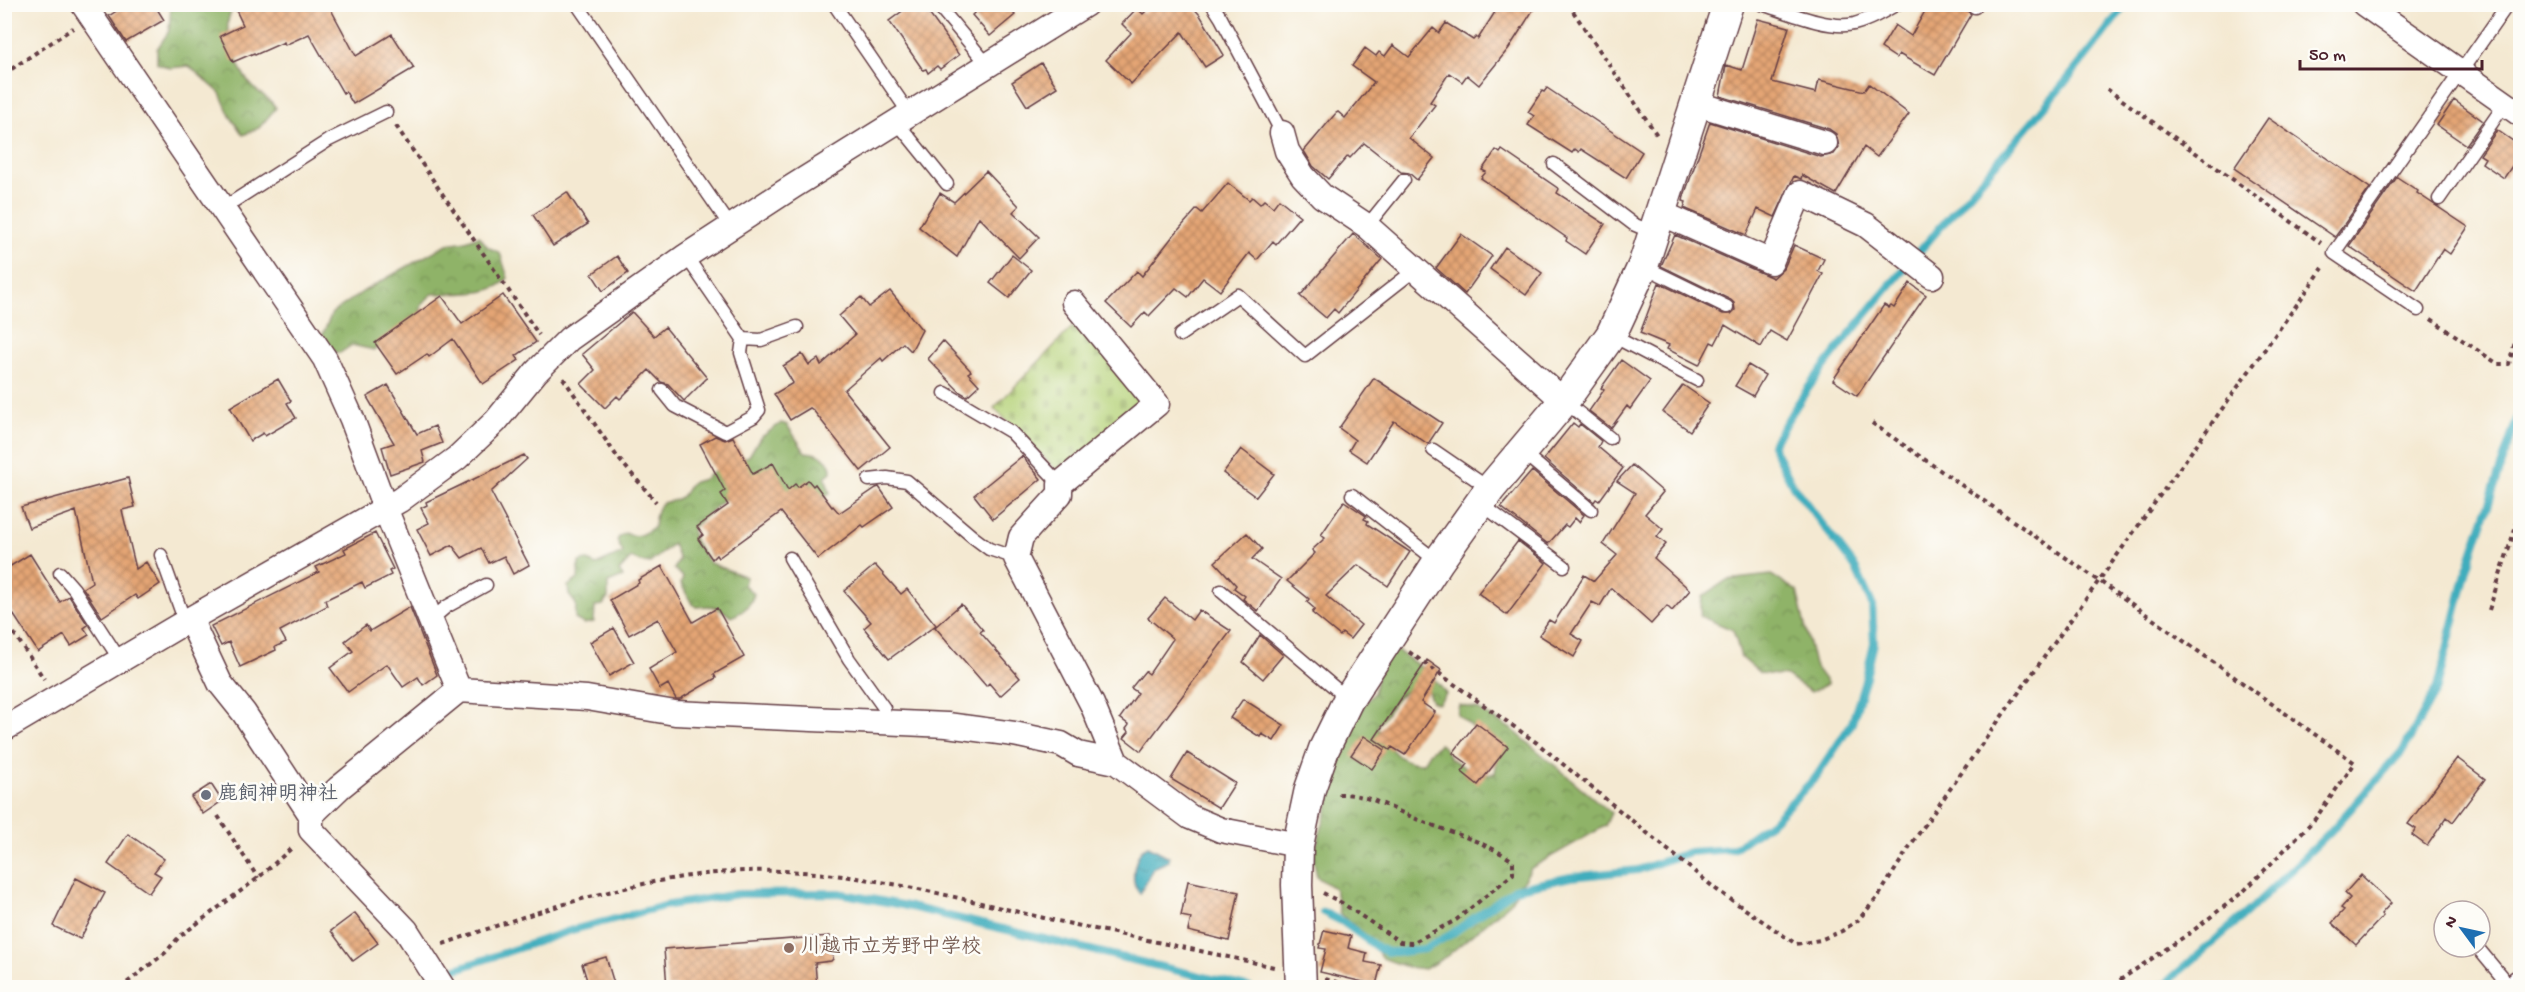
<svg xmlns="http://www.w3.org/2000/svg" width="2525" height="992" font-family="'Gochi Hand','Klee One',sans-serif">
<style>
.forest{fill:url(#forest-crowns);stroke:#6c694a;stroke-width:1.5}
.cemetery{fill:url(#cemetery-stones);stroke:#7f7851;stroke-width:1.5}
.water{fill:url(#water-ripples);stroke:#446674;stroke-width:1.5}
.lines{fill:none;stroke-linecap:round;stroke-linejoin:round}
.stream{stroke:#3fadbd;stroke-width:8}
.building{fill:url(#building-cross-hatch)}
.service-casing{stroke:#643d44;stroke-width:15}
.minor-casing{stroke:#643d44;stroke-width:27}
.tertiary-casing{stroke:#643d44;stroke-width:33}
.path{stroke:#643d44;stroke-width:4;stroke-dasharray:4.5 4.5;stroke-linecap:butt}
.service{stroke:#fff;stroke-width:12}
.minor{stroke:#fff;stroke-width:24}
.tertiary{stroke:#fff;stroke-width:30}
.worship-dot{fill:#6b7280;stroke:#fdfcf7;stroke-width:2}
.education-dot{fill:#8d6e63;stroke:#fdfcf7;stroke-width:2}
.labels{text-anchor:middle;dominant-baseline:central;stroke-width:5;stroke-linejoin:round;paint-order:stroke}
.worship-label{font-size:20px;font-weight:bold;fill:#5b616d;stroke:#fdfcf7;text-anchor:start}
.education-label{font-size:20px;font-weight:bold;fill:#785e54;stroke:#fdfcf7;text-anchor:start}
</style>
<defs>
<pattern id="forest-crowns" width="20" height="18" patternUnits="userSpaceOnUse" patternTransform="scale(1.5)"><rect width="20" height="18" fill="#8fb368"/><path d="M2 6a3 3 0 1 1 6 0M12 15a3 3 0 1 1 6 0" fill="none" stroke="#779156"/></pattern>
<pattern id="cemetery-stones" width="16" height="16" patternUnits="userSpaceOnUse" patternTransform="scale(1.5)"><rect width="16" height="16" fill="#b4d177"/><path d="M2 7V4a2 2 0 0 1 4 0v3zM10 15v-3a2 2 0 0 1 4 0v3z" fill="#9cb367"/></pattern>
<pattern id="water-ripples" width="26" height="14" patternUnits="userSpaceOnUse" patternTransform="scale(1.5)"><rect width="26" height="14" fill="#3fadbd"/><path d="M2 4q2-2 4 0t4 0M15 11q2-2 4 0t4 0" fill="none" stroke="#378c9a"/></pattern>
<pattern id="building-cross-hatch" width="8" height="8" patternUnits="userSpaceOnUse" patternTransform="scale(1.5)"><rect width="8" height="8" fill="#e4a575"/><path d="M0 0l8 8M0 8l8-8" fill="none" stroke="#bb8660"/></pattern>
</defs>
<rect width="100%" height="100%" fill="#fdfcf7"/>
<filter id="ink" filterUnits="userSpaceOnUse"><feTurbulence type="fractalNoise" baseFrequency=".0167" numOctaves="2"/><feDisplacementMap in="SourceGraphic" scale="12" xChannelSelector="R" yChannelSelector="G"/><feConvolveMatrix kernelMatrix="1 2 1 2 8 2 1 2 1" color-interpolation-filters="sRGB"/></filter>
<filter id="wash" filterUnits="userSpaceOnUse"><feTurbulence type="fractalNoise" baseFrequency=".008" numOctaves="4" result="noise"/><feDisplacementMap in="SourceGraphic" scale="24" xChannelSelector="R" yChannelSelector="G"/><feGaussianBlur stdDeviation="1.35" result="paint"/><feColorMatrix in="noise" values="0 0 0 0 0 0 0 0 0 0 0 0 0 0 0 0 0 1.4 0 .05"/><feComposite in="paint" operator="in"/></filter>
<g filter="url(#wash)">
<rect width="100%" height="100%" fill="#f4e9d2"/>
<path class="forest" d="M171 5H236C234 8 230 13 229 17 223 37 241 77 256 90 264 97 270 98 276 108L259 128 243 135 230 116 220 93 189 66 170 68 157 63V49L169 31Z
M479 236 488 247 500 253 508 278C492 298 455 292 432 294L422 304 418 321 374 350 352 345 340 353 328 350 322 336 332 313 364 291 447 244 466 241Z
M781 423 787 425 805 452C818 453 831 457 831 472L825 477 830 493 819 501 731 495C717 503 706 517 692 528L694 541 710 563 746 577 744 585 754 594C750 607 743 612 731 617 720 607 712 605 697 607L692 604 681 584 683 577 674 569 679 560 673 544 650 563 641 562 631 558 619 571 623 577 608 583V598L603 605 595 606 594 622 584 624 575 619 576 604 569 595 568 586 578 579 579 562 586 560 596 565 623 553 617 541 619 537 625 533C638 539 643 534 654 527 658 489 667 510 683 495 686 492 688 486 691 483L704 479 722 465 749 456 760 438Z
M1771 575 1797 591 1814 665 1828 684 1811 692 1786 676 1760 673 1741 657 1733 630 1700 616 1702 597 1727 580Z
M1393 648C1413 661 1433 674 1446 694L1438 704 1432 702 1427 689 1417 683 1398 697 1377 727C1389 747 1397 764 1423 763L1429 753 1439 744 1444 747 1450 758 1476 775 1495 773 1499 750 1457 714 1459 705 1477 709 1513 730 1611 813 1605 826 1531 868 1510 903 1447 956 1425 969 1407 967 1382 958 1367 936 1340 914 1335 889 1317 877 1313 856 1328 808 1342 745 1364 705 1374 693 1378 674Z"/>
<path class="cemetery" d="M1080 319 1148 401 1061 474 994 408Z"/>
<path class="water" d="M1148 846 1169 857V861L1153 868 1140 894C1129 882 1134 863 1141 850Z"/>
<g class="lines">
<path class="stream" d="M1323 912 1343 922 1378 948 1387 952H1401L1424 949 1450 935 1515 889 1571 877 1638 870 1690 852 1733 849 1774 820 1816 777 1852 723 1866 677 1874 643 1872 604 1855 567 1793 486 1772 445C1786 423 1799 400 1814 380 1912 250 2030 135 2126 4
M400 988 572 930 664 906 738 894 839 893 902 905 1250 988
M2157 988 2167 982 2249 911 2330 832 2404 749 2437 688 2467 569 2520 410"/>
</g>
<g id="blocks">
<path class="building" d="M127 4H154L164 20 126 42 109 16Z
M233 4H328L356 56 392 34 414 68 353 104 346 92 343 93 309 34 285 45 284 42 255 55 254 53 233 62 220 36 243 25Z
M912 4H922L959 55 940 69 937 66 928 73 926 69 923 70 889 21Z
M984 4H1005L1015 15 990 36 972 15Z
M1153 4H1190L1200 15 1224 55 1205 67 1182 32 1131 84 1106 60 1131 33 1122 24 1137 8 1143 14Z
M1500 4H1537L1509 48 1479 85 1467 75 1462 82 1449 73 1430 102 1435 105 1409 138 1434 158 1417 180 1409 173 1401 172 1364 143 1350 158 1348 156 1328 179 1313 166 1304 151 1336 113 1338 112 1345 118 1374 82 1352 66 1365 48 1376 56 1379 52 1385 56 1393 45 1409 57 1433 28 1439 33 1446 23 1473 40 1476 37 1478 39Z
M1929 4H1962L1963 8 1971 14 1935 75 1899 54 1896 58 1881 48 1895 25 1911 36Z
M1758 19 1789 27 1772 82 1816 93 1819 80 1864 91 1869 84 1909 114 1877 157 1864 147 1836 194 1802 175 1801 179 1794 176 1775 217 1758 209 1746 235 1684 208 1686 202 1683 201 1684 196 1710 122 1821 157 1834 154 1839 147 1836 134 1829 129 1720 96 1726 65 1742 70Z
M1041 63 1057 87 1027 106 1012 82Z
M1547 88 1642 152 1626 178 1581 149 1579 152 1575 149 1572 153 1528 125 1534 116 1528 112 1542 91 1544 92Z
M2454 100 2483 121 2466 145 2437 125Z
M2268 118 2370 188 2335 237 2234 168Z
M2497 130 2520 146V154L2504 178 2482 163 2485 158 2480 155Z
M1496 150 1500 153 1502 150 1559 189 1557 193 1605 224 1585 254 1566 241 1567 238 1481 178 1486 172 1482 170Z
M986 171 1019 206 1013 212 1039 237 1019 258 979 217 957 257 919 227 940 193 954 202Z
M2397 177 2418 191 2417 193 2468 227 2450 254 2443 249 2416 291 2349 246Z
M1228 183 1249 200 1252 197 1260 204 1264 200 1273 207 1279 199 1300 216 1276 244 1273 241 1257 260 1249 253 1220 291 1203 278 1188 297 1176 288 1149 316 1145 312 1131 327 1106 303 1137 271 1142 276 1173 236 1197 209 1202 213Z
M567 192 588 224 553 246 533 215Z
M1353 234 1382 259 1338 313 1334 309 1326 318 1300 296Z
M1461 234 1492 256 1465 294 1436 268Z
M1675 235 1773 278 1784 268 1794 245 1824 259 1818 271 1823 274 1787 341 1770 331 1761 347 1725 325 1715 344 1711 342 1699 365 1667 349 1669 345 1640 333 1659 283 1723 314H1731L1735 310 1734 303 1731 300 1661 266Z
M1505 247 1542 273 1526 295 1490 269Z
M1012 255 1031 270 1009 298 990 283Z
M617 256 628 273 603 291 592 274Z
M1910 283 1926 295 1857 396 1833 380 1884 305 1889 308 1891 306 1894 308Z
M890 291 922 330 911 351 903 343 883 361 881 358 844 390 890 447 861 471 813 410 810 408 790 420 774 394 793 383 783 366 802 354 809 365 818 359 821 365 855 335 839 316 861 297 869 307Z
M503 295 536 342 516 356 519 360 483 384 453 339 429 357 427 354 397 374 375 343 442 296 462 324Z
M632 312 654 336 665 327 707 378 684 401 668 384 661 382 649 370 620 399 617 396 605 408 581 384 595 370 582 354Z
M943 341 971 371 968 373 979 385 967 396 960 392 928 359Z
M1621 360 1650 381 1630 409 1627 406 1611 428 1589 411 1604 390 1601 388Z
M1748 365 1765 375 1753 396 1735 386Z
M1374 378 1442 423 1428 444 1394 421 1367 462 1349 450 1355 440 1339 428Z
M278 379 291 401 287 403 296 418 265 436 263 433 250 441 230 407Z
M388 385 417 434 435 426 442 443 422 451 425 462 390 474 382 447 394 443 367 397Z
M1683 385 1709 403 1690 431 1663 412Z
M1573 423 1578 427 1580 424 1601 441 1598 447 1623 468 1599 501 1596 499 1594 502 1544 459Z
M715 436 725 440 733 437 753 474 773 463 788 490 795 484 798 487 808 480 813 486 815 484 832 507 833 506 839 513 876 488 879 487 893 507 864 527 862 525 818 559 781 512 718 558 716 555 712 559 698 539 703 535 697 527 728 505 721 494 725 491 700 444Z
M1241 449 1274 474 1256 497 1223 473Z
M524 455 527 459 491 492 529 565 513 574 504 556 489 563 481 548 462 558 452 545 431 556 417 529 429 523 421 508 427 505 426 502Z
M1022 456 1041 479 993 519 974 495Z
M1632 465 1663 492 1645 514 1663 529 1657 537 1666 544 1654 558 1690 590 1672 611 1667 606 1651 624 1611 588 1600 606 1592 602 1571 634 1583 641 1574 657 1539 635 1549 620 1554 623 1584 575 1594 581 1617 555 1603 544 1635 493 1617 481Z
M1532 471 1584 515 1579 522 1575 518 1568 527 1565 525 1548 544 1501 507Z
M128 478 135 507 122 510 136 569 146 562 160 584 138 599 135 595 102 617 83 588 92 582 76 511 29 528 21 507Z
M1344 501 1366 516 1364 519 1368 521 1367 524 1410 552 1388 586 1358 565 1326 596 1361 625 1350 639 1342 633 1340 636 1312 613 1315 609 1307 602 1309 599 1287 581 1315 553 1312 550 1325 538 1321 535Z
M375 533 393 569 389 571 391 575 365 588 362 582 325 600 327 606 280 631 286 642 275 647 276 650 240 667 229 642 221 646 211 626 319 572 316 567 346 553 344 549Z
M1247 533 1262 549 1252 559 1281 579 1258 611 1243 599 1245 596 1234 588 1236 585 1215 562Z
M1518 541 1546 563 1507 615 1478 593Z
M30 554 60 602 69 596 88 625 84 628 89 635 71 646 64 635 38 652 4 600V570Z
M875 565 901 594 907 589 936 625 889 659 864 628 871 622 844 591Z
M662 566 693 622 717 608 744 657 714 674 716 678 680 699H676L668 684 660 689 649 669 677 652 658 619 629 635 610 600 639 583 638 580Z
M1165 598 1192 620 1199 610 1231 631 1141 751 1124 738 1129 732 1126 729 1129 725 1120 718 1138 693 1131 688 1145 671 1149 674 1173 639 1148 618Z
M961 604 983 630 980 632 1020 678 1000 696 989 683 986 686 935 627Z
M410 607 437 675 423 685 418 677 403 687 387 664 348 692 330 668 353 651 345 641 366 625 370 631Z
M614 628 634 662 609 676 590 642Z
M1260 635 1283 655 1263 679 1243 662Z
M1427 660 1441 670 1421 702 1435 712 1405 755 1392 747 1390 750 1374 739Z
M1243 699 1284 725 1274 741 1262 734 1260 737 1230 718Z
M1476 723 1508 747 1478 785 1462 772 1468 764 1453 753Z
M1364 736 1385 750 1372 769 1351 755Z
M1187 753 1235 783 1219 808 1171 779Z
M2457 758 2485 779 2453 822 2447 817 2427 846 2412 835 2416 829 2408 824Z
M211 784 222 801 203 814 191 797Z
M128 834 164 859 154 872 161 876 149 893 108 864Z
M2361 875 2391 903 2381 914 2383 916 2356 945 2332 923 2344 910 2341 908 2350 898 2345 893Z
M76 878 105 893 80 939 53 926Z
M1188 881 1239 892 1229 941 1188 931 1191 918 1181 916Z
M355 913 378 943 353 961 331 931Z
M1324 930 1351 936 1348 948 1367 953 1365 962 1381 965 1376 985 1320 972 1326 949 1319 948Z
M830 936 833 959 831 961 815 963 817 987H667L664 949Z
M606 957 615 987H589L582 964Z"/>
</g>
</g>
<g filter="url(#ink)">
<use href="#blocks" fill-opacity="0" stroke="#643d44" stroke-width="1.5"/>
<g class="lines">
<defs>
<path id="service" d="M577 4 731 227
M834 4 909 113
M937 4 987 64
M1212 4 1221 18 1282 133
M1762 4C1787 12 1829 30 1854 24 1869 20 1883 12 1897 4
M1970 4 1975 7
M896 121 947 184
M1554 164 1633 224 1654 233
M2439 199 2505 104
M223 208 329 140 386 112
M1367 226 1404 180
M686 256 743 339 761 340 797 327
M1643 266 1727 307
M2418 310 2334 253 2508 4
M1180 335 1238 295 1305 356 1416 269
M1611 335 1697 380
M662 390 675 406 725 432 753 417 759 410 741 353 743 339
M945 393 1011 432 1060 484
M1564 401 1610 438
M1433 450 1490 489
M1521 451 1591 510
M869 480 887 478 907 481 973 537 989 549 1016 558
M1352 495 1438 562
M1480 503 1564 566
M161 555 185 622
M790 558 849 659 884 708 886 722
M60 573 74 589 120 660
M1221 591 1348 699
M432 619 446 607 486 585
M2477 947 2511 988"/>
<path id="minor" d="M83 4 325 359 352 419 385 508 459 690
M2364 4 2520 114
M1695 103 1825 143
M1282 133 1287 151 1303 176 1322 196 1367 226 1564 401
M1661 213 1771 262 1800 193 1866 225 1932 276
M1074 303 1157 404 1060 484V494L1021 537 1016 558 1092 704 1116 762
M190 619 220 683 244 713 311 815V830L406 930 443 988
M4 729 190 619 400 500 457 458 496 421 536 372 569 339 686 256 792 187 1086 4
M311 815 339 788 459 690 587 698 675 713 947 725 1014 734 1061 744 1078 754 1116 762 1190 817 1221 830 1298 845"/>
<path id="tertiary" d="M1301 988 1297 885 1298 845 1310 789 1324 749 1348 700 1438 562 1490 489 1564 401 1611 335 1643 266 1728 4
M2517 988 2520 985"/>
</defs>
<use href="#service" class="service-casing"/>
<use href="#minor" class="minor-casing"/>
<use href="#tertiary" class="tertiary-casing"/>
<path class="path" d="M1568 4 1657 135
M4 74 73 28
M2107 89 2321 243
M396 126 539 335
M2431 319 2498 364H2509L2520 324
M563 378 618 458 656 502
M1872 423 2098 580 2355 763 2315 819 2244 891 2190 933 2108 988
M2489 610 2520 513
M4 618 44 679
M1409 652 1537 743 1717 890 1796 944 1820 940 1842 931 1858 920 1878 897 1910 846 1979 748 2323 268
M218 816 258 878
M1323 893 1342 903 1400 942 1412 943 1456 920 1513 874V861C1486 842 1455 834 1424 822 1395 811 1369 793 1337 794
M443 944C537 912 629 879 728 872 836 864 940 894 1044 918 1121 935 1198 950 1274 967
M1325 979 1359 988
M120 988 165 953 179 937 258 878 294 846"/>
<use href="#service" class="service"/>
<use href="#minor" class="minor"/>
<use href="#tertiary" class="tertiary"/>
</g>
</g>
<circle class="worship-dot" cx="206" cy="795" r="6"/>
<circle class="education-dot" cx="789" cy="948" r="6"/>
<g class="labels">
<g class="worship-label">
<text x="218" y="795">鹿飼神明神社</text>
</g>
<g class="education-label">
<text x="801" y="948">川越市立芳野中学校</text>
</g>
</g>
<rect width="2525" height="992" fill="none" stroke="#fdfcf7" stroke-width="24"/>
<g transform="translate(2462 929) rotate(303)"><circle r="28" fill="#fdfcf7" stroke="#b5a4a5" stroke-width="1.5"/>
<path d="M0-4.5L10 22L0 15L-10 22Z" fill="#1f6fb2"/>
<text y="-9" font-size="16" font-weight="bold" text-anchor="middle" fill="#4a1f2b">N</text>
</g>
<path d="M2300 60v9h182v-9" fill="none" stroke="#4a1f2b" stroke-width="3"/>
<text x="2309" y="60" font-size="18" fill="#4a1f2b" stroke="#fdfcf7" stroke-width="4.5" paint-order="stroke">50 m</text>
</svg>
